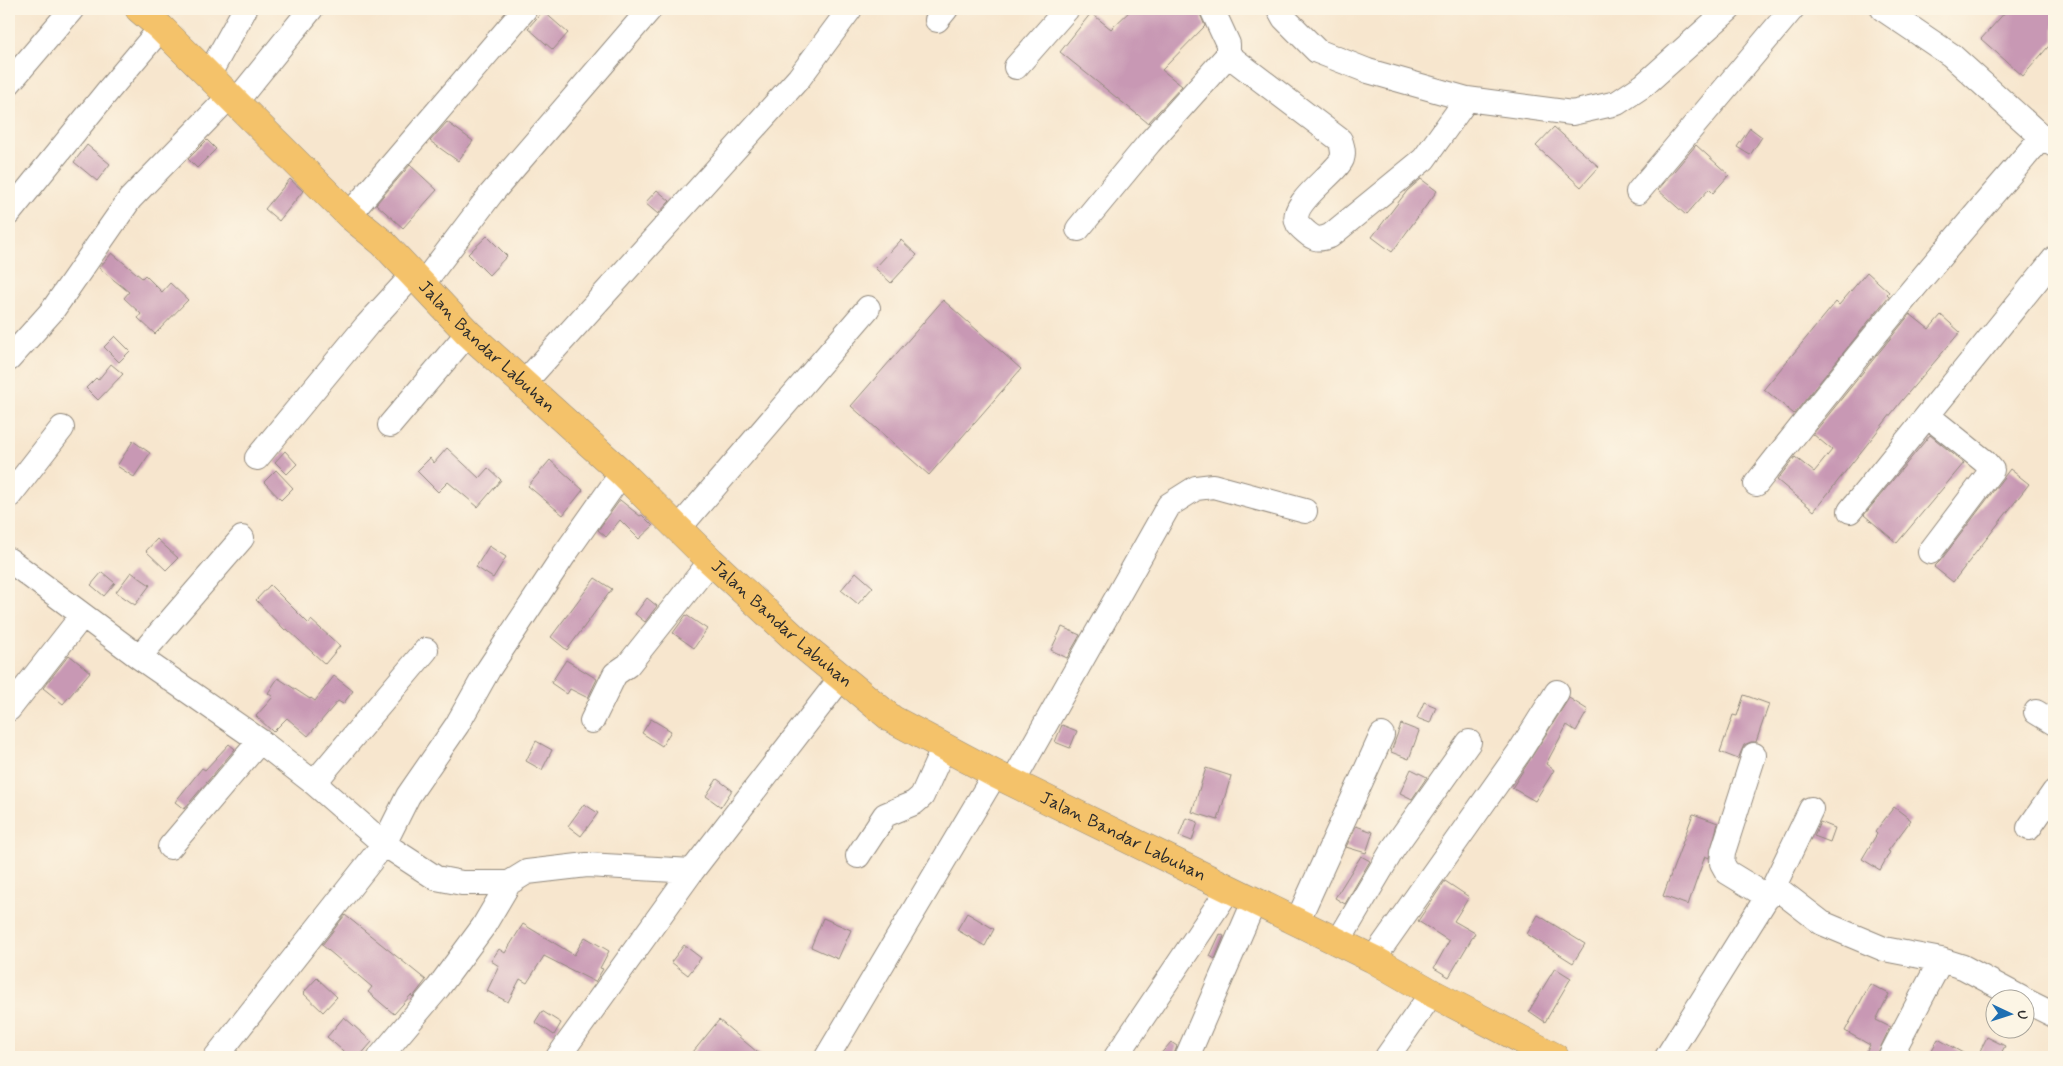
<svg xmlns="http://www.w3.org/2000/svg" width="2063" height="1066" font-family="Mynerve,sans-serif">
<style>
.building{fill:#c898b4}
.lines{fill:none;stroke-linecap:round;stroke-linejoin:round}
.minor-casing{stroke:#91887c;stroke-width:26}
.major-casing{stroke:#91887c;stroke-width:29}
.minor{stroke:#fff;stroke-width:24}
.major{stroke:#f4c26a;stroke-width:28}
.labels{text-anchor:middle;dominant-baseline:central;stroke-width:4;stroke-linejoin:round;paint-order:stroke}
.street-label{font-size:18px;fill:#2b2b2b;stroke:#fcf5e5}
</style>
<rect width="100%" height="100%" fill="#fcf5e5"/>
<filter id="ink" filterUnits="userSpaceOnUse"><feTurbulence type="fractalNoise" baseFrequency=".02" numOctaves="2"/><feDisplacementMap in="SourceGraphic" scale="10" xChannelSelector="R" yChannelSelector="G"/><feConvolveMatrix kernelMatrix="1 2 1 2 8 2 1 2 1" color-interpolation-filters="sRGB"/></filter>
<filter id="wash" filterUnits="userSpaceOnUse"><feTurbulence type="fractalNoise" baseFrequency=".0096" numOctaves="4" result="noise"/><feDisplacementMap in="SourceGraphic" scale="20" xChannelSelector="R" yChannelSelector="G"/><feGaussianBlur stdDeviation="1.12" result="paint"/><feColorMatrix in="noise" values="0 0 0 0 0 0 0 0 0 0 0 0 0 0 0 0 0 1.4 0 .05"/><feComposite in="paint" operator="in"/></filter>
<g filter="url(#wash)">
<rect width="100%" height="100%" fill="#f7e6ce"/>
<g id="blocks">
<path class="building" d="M1132 9H1198L1205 26 1162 70 1182 86 1148 123 1060 52 1091 13 1111 29Z
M2008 9H2054V40L2023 76 1981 39Z
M543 11 568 33 553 50 528 28Z
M447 122 473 141 458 161 430 141Z
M1554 127 1599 167 1581 187 1536 146Z
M1750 128 1762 137 1750 155 1737 147Z
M207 140 216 149 197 168 188 159Z
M87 145 110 164 97 181 74 162Z
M1696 145 1729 175 1713 193 1709 189 1686 215 1658 190Z
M410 165 437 190 403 228 376 204Z
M290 179 303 191 279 221 265 209Z
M1421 179 1437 191 1392 252 1372 237 1407 191Z
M657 190 670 201 658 214 645 203Z
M487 236 507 256 489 275 468 254Z
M901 240 917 255 891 283 875 268Z
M112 253 142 278 145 275 162 292 170 283 188 300 155 334 138 318 141 314 124 298 129 292 99 268Z
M1867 272 1889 292 1887 294 1889 296 1794 414 1764 389 1836 302 1839 305Z
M943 300 1021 369 929 475 851 406Z
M1910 314 1929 329 1941 315 1960 332 1903 399 1814 511 1777 480 1795 457 1814 472 1832 450 1813 434Z
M115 336 130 351 119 362 104 347Z
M111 364 123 374 98 400 86 388 96 378 98 380Z
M1930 435 1964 463 1897 543 1864 515Z
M133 441 150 453 134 477 117 466Z
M447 448 479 478 488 468 501 480 478 507 448 482 438 492 417 471 430 458 434 463Z
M285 451 297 464 287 474 275 462Z
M550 460 583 490 563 515 528 486Z
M2010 469 2029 484 1953 582 1934 567 1941 560Z
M276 470 293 488 281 500 264 482Z
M620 500 640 516 642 515 653 526 639 539 620 520 606 537 598 530Z
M157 539 178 558 166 570 146 551Z
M489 546 506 557 493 578 476 567Z
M102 572 115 583 104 596 91 585Z
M131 572 150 585 135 605 116 592Z
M856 572 873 587 858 604 841 590Z
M595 578 612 589 567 650 551 637Z
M270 585 309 624 311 620 340 646 325 664 287 629 285 630 256 600Z
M647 598 657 606 645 622 635 614Z
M686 615 707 629 694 648 673 633Z
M1062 627 1080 635 1067 658 1051 650Z
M69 655 90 672 63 704 43 688Z
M566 660 597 679 588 698 570 689 567 694 551 683Z
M334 676 353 691 343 704 338 701 308 736 287 718 273 732 256 716 273 697 268 693 278 678 310 699 311 698 315 701Z
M1744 695 1769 704 1756 742H1751L1744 745 1738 759 1720 752 1733 715 1737 716Z
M1569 698 1588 710 1576 731 1567 725 1546 764 1554 770 1535 801 1512 788Z
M1424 702 1436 707 1430 723 1417 718Z
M651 719 671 731 662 746 642 733Z
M1401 724 1419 731 1409 759 1391 752Z
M1062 725 1077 731 1070 748 1055 742Z
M536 741 552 750 542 770 526 761Z
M229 744 235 749 184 809 175 802 202 768 205 770Z
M1206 768 1231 776 1218 820 1192 812Z
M1411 769 1427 777 1412 799 1400 793Z
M717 779 732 790 721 807 706 796Z
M584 804 598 813 581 836 568 826Z
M1894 807 1911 820 1888 851 1890 852 1880 870 1862 859 1877 834 1875 832Z
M1693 814 1718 823 1709 858 1705 856 1688 905 1663 896Z
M1186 818 1198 822 1192 841 1179 836Z
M1820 822 1835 828 1830 842 1814 836Z
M1356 826 1373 832 1366 853 1346 847Z
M1361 856 1370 861 1345 904 1335 898Z
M1445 881 1469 897 1454 921 1475 933 1449 977 1434 968 1449 941 1418 921Z
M967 913 994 929 985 946 957 930Z
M345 915 426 980 413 997 411 995 394 1014 368 992 372 987 322 945Z
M1538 915 1585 944 1573 963 1527 934Z
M823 918 851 930 838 959 811 947Z
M523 924 574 955 585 937 609 951 600 968 603 969 595 982 544 956 527 983 520 979 508 1002 487 991 499 966 491 961 499 949 505 953Z
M1220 934 1224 936 1215 959 1210 956Z
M684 945 701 958 688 975 671 962Z
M1555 968 1571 978 1545 1022 1529 1011Z
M317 978 337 997 323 1012 303 993Z
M1870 984 1889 994 1876 1020 1890 1027 1876 1057H1864L1870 1045 1845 1031Z
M542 1011 561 1023 554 1035 535 1022Z
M344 1017 372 1042 359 1057H350L327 1037Z
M719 1020 763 1057H689Z
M1987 1037 2005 1046 1999 1057H1977Z
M1938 1039 1970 1057H1928Z
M1171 1042 1177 1046 1173 1057H1158Z"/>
</g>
</g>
<g filter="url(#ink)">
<use href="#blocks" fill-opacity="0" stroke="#91887c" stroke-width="1"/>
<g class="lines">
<defs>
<path id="minor" d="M1212 9 1228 44V55L1340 140C1342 145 1344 153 1342 159 1335 175 1287 204 1298 224 1300 227 1304 230 1306 232 1315 240 1319 240 1330 236L1424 159 1467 99
M1279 9 1284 18 1317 51 1368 71 1467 99 1572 113 1617 103 1644 85 1729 9
M1883 9 1951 55 2042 137 2054 145
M937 20 946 9
M1016 67 1067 9
M208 76 245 9
M9 83 72 9
M235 103 311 9
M1638 192 1792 9
M9 213 107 92 161 28
M349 215 525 9
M1078 229 1149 143 1228 55
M422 285 491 194 650 9
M9 359 52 311 130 199 229 97
M525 382 799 78 850 9
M1928 416 1984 461 1992 470 1930 552
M390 425 468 333
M257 458 367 325 413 275
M1756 484C1848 366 1944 250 2042 137
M9 496 62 428
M1850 511 2054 259
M679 528 868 308
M9 560 139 657 260 741 314 783 384 844 436 878 462 883H509L527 872 587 865 692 871
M139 657 242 538
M9 709 82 616
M2036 712 2054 723
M592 721 615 674 628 665 711 561
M1754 755 1723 852 1722 863 1727 872 1768 897
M1013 782 1169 505 1196 488 1213 486 1305 511
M314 783 426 650
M2029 828 2054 792
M170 847 260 741
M858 856 885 815 914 803 922 796 944 747
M1774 886 1811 809
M1297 922 1382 735
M1338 942 1393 849 1469 742
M1373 959 1520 751 1557 692
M2026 1001 2054 1015
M216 1057 384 844 408 796 457 725 488 670 564 555 622 473
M380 1057 438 988 483 927 509 883
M558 1057 692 871 841 678
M827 1057 995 774
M1116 1057 1229 889
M1187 1057 1254 902
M1387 1057 1432 993
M1667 1057 1774 886 1822 923 1884 949 1941 960 1963 967 2021 998
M1890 1057 1941 960"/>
<g id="major">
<path id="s1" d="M139 9 161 28 349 215 383 243 468 333 622 473 711 561 801 644 892 719 995 774 1373 959 1432 993 1555 1057"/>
</g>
</defs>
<use href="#minor" class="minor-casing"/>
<use href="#major" class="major-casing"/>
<use href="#minor" class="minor"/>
<use href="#major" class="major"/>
</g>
</g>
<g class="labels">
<g class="street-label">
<text stroke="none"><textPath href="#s1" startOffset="485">Jalan Bandar Labuhan</textPath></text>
<text stroke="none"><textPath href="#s1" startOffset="890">Jalan Bandar Labuhan</textPath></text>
<text stroke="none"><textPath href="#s1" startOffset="1295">Jalan Bandar Labuhan</textPath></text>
</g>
</g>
<rect width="2063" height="1066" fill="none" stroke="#fcf5e5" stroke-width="30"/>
<g transform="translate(2010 1014) rotate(94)"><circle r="24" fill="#fcf5e5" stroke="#a8a49b"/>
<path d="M0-4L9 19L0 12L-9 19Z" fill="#1f6fb2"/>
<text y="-8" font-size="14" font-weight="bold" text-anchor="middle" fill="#2b2b2b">U</text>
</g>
</svg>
